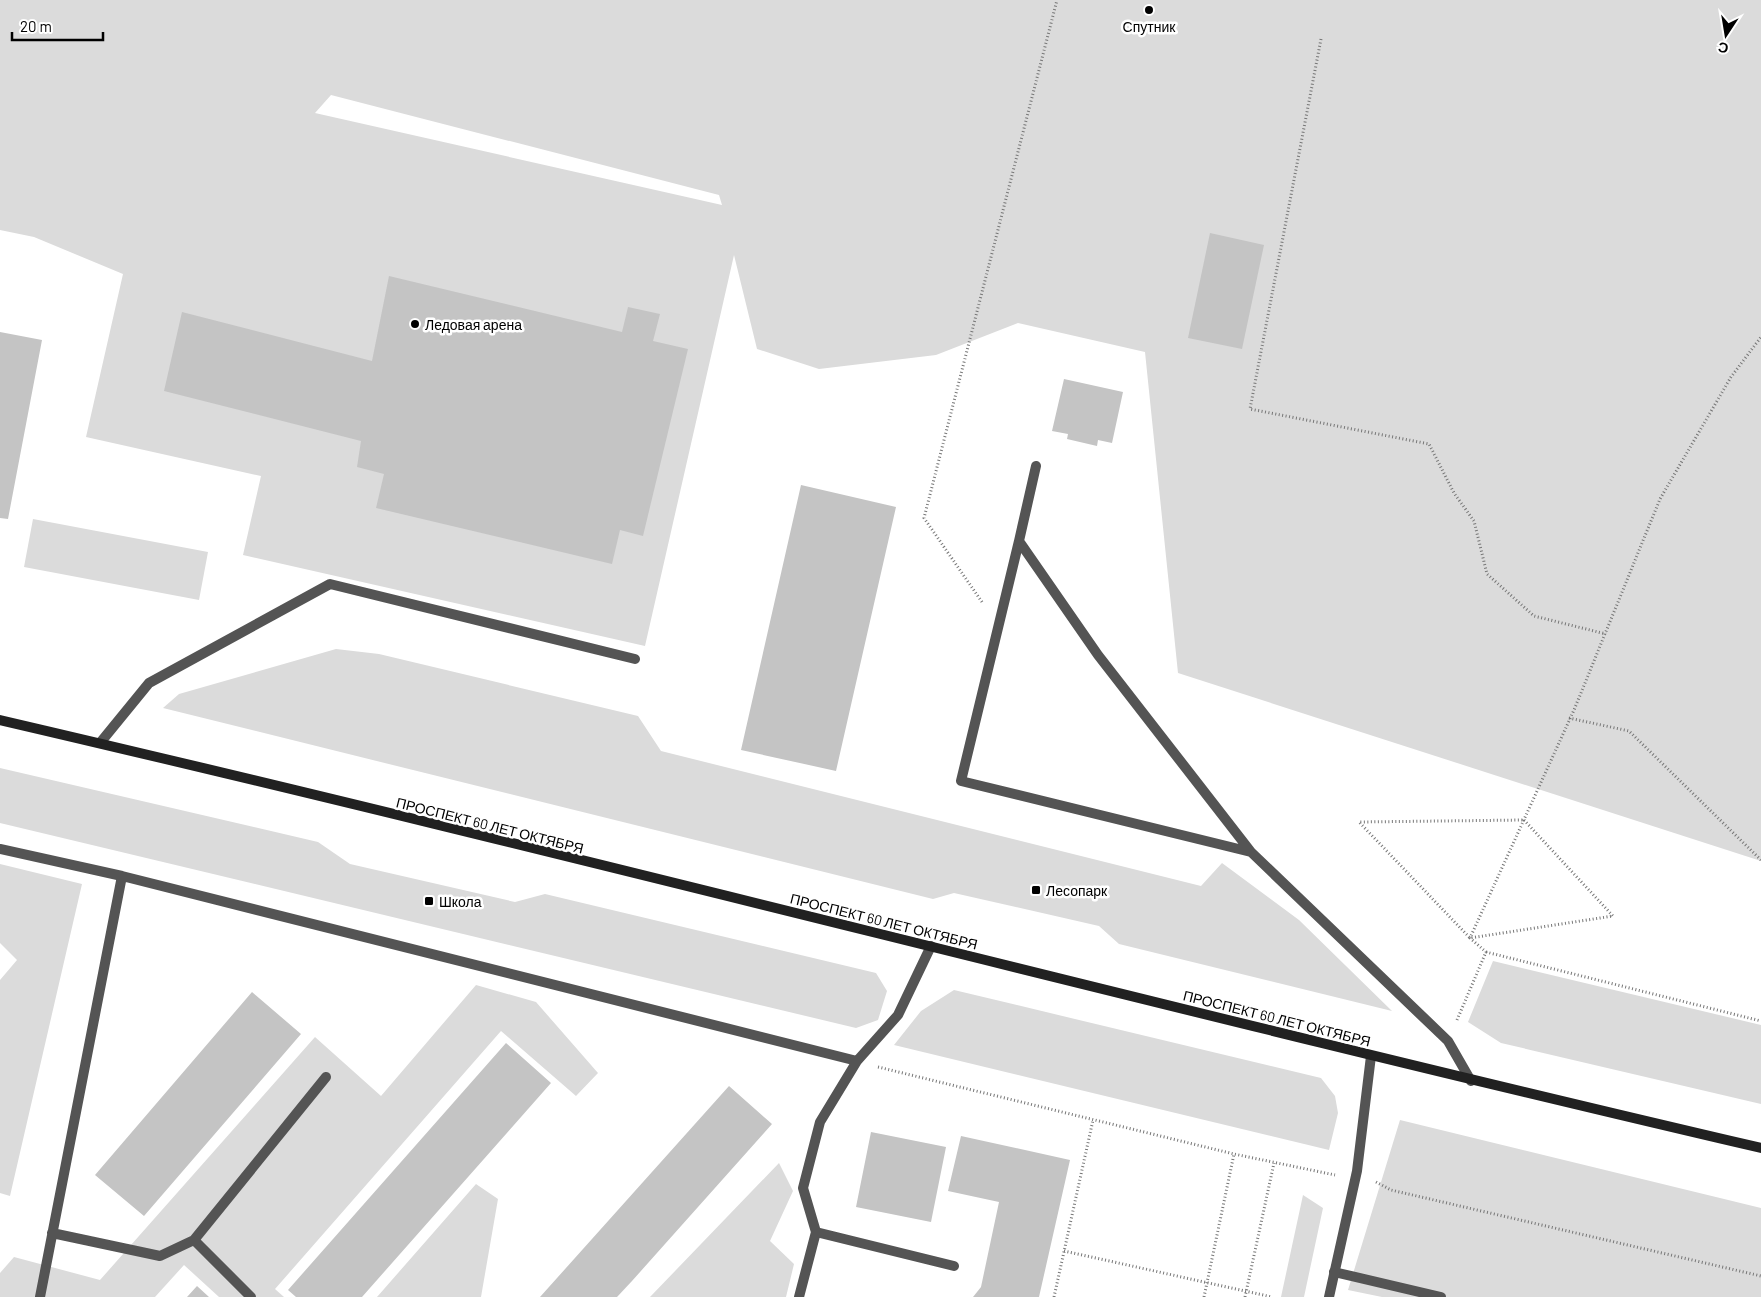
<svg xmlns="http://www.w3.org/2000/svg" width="1761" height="1297" font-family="Barlow,sans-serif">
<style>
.green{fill:#dbdbdb;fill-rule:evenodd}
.building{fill:#c4c4c4}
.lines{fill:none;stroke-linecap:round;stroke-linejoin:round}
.path{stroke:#767676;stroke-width:3;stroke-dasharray:1 2.5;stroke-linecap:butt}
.lane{stroke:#545454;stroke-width:10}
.street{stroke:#545454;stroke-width:10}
.secondary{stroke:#212121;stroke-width:10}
.poi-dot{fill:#000;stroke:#fff;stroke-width:2}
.labels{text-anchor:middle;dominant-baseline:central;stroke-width:5;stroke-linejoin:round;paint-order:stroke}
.poi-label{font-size:14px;fill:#000;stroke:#fff;text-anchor:start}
.street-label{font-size:14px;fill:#000;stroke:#fff}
</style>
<rect width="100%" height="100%" fill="#fff"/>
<path class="green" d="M0 0H1761V861L1178 673 1145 352 1018 323 936 355 819 369 757 349 734 255 645 646 243 555 261 476 86 437 123 274 34 237 0 230ZM331 95 719 195 722 205 315 113Z
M33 519 208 552 199 600 24 567Z
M336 649 379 654 638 716 661 751 1201 886 1222 863 1299 920 1392 1011 1119 944 1099 926 954 893 933 899 163 708 179 694Z
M0 768 318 842 350 864 515 902 545 894 876 973 887 991 878 1020 856 1028 0 823Z
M0 864 82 884 10 1196 0 1193V980L17 960 0 943Z
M1493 961 1761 1025V1104L1501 1043 1468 1022Z
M476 985 536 1002 598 1073 576 1096 501 1031 275 1289 284 1297H219L184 1265 155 1297H0V1273L14 1257 100 1280 315 1037 381 1096Z
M954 990 1321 1078 1335 1096 1338 1113 1329 1150 894 1045 921 1011Z
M1400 1120 1761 1208V1297H1382L1348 1290Z
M779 1163 793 1191 770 1241 794 1264 786 1297H650Z
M476 1184 498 1199 481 1297H377Z
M1303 1195 1323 1208 1304 1297H1281Z"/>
<path class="building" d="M1210 233 1264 245 1242 349 1188 338Z
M389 276 622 332 628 307 660 314 653 341 688 349 643 536 620 530 612 564 376 508 384 474 357 467 361 441 164 391 182 312 372 361Z
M0 332 42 340 8 519 0 518Z
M1064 379 1123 392 1112 443 1098 440 1097 446 1067 439 1068 434 1052 431Z
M801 485 896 507 836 771 741 750Z
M252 992 301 1034 144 1216 95 1175Z
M506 1043 551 1083 362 1297H296L288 1290Z
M729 1086 772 1124 632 1281 617 1297H540Z
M871 1132 946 1147 931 1222 856 1207Z
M961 1136 1070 1160 1039 1297H973L981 1287 999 1202 948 1191Z
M197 1286 209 1297H187Z"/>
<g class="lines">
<path class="path" d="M1321 39 1250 409 1429 444 1454 493 1474 521 1487 574 1534 616 1606 634
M982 602 924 518 1057 0
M1569 718 1629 731 1761 860
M1524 820 1613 916 1470 938 1359 822Z
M1486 952 1761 1021
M1457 1020 1486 952 1470 938 1574 710 1660 499 1731 377 1761 337
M878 1067 1234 1154
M1376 1182 1391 1190 1761 1276
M1064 1251 1272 1297
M1054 1297 1093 1120
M1204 1297 1234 1154 1335 1175
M1245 1297 1274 1163"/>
<path class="lane" d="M1036 466 1019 541 1098 655 1251 852
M1019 541 961 781 1251 852 1448 1041 1471 1081
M100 743 149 683 330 584 635 659
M0 849 122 876 857 1061
M816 1232 954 1266
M52 1233 160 1256 194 1240 251 1297
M194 1240 326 1077
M1334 1272 1441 1297
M40 1297 122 876
M799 1297 816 1232 803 1188 820 1122 857 1061 898 1015 931 946"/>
<path class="street" d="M1329 1297 1357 1171 1371 1056"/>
<path class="secondary" d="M0 720C588 857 1173 1011 1761 1148"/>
</g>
<g class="poi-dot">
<circle cx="1149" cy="10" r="5"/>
<circle cx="415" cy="324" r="5"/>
<rect x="1031" y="885" width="10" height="10" rx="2.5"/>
<rect x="424" y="896" width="10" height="10" rx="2.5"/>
</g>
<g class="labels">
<g class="poi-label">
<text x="1149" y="26" text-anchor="middle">Спутник</text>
<text x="425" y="324">Ледовая арена</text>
<text x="1046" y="890">Лесопарк</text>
<text x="439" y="901">Школа</text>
</g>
<g class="street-label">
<text transform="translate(490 825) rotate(14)">ПРОСПЕКТ 60 ЛЕТ ОКТЯБРЯ</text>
<text transform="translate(884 921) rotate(14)">ПРОСПЕКТ 60 ЛЕТ ОКТЯБРЯ</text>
<text transform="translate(1277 1018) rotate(14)">ПРОСПЕКТ 60 ЛЕТ ОКТЯБРЯ</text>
</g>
</g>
<g transform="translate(1726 35) rotate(192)" stroke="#ffffff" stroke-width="4" paint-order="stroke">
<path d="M0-4L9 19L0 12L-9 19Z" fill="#000000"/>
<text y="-8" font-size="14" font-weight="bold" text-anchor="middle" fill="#000000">С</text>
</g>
<path d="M12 32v8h91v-8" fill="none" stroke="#000000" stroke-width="2.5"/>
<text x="20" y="32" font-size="15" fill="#000000" stroke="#ffffff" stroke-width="4" paint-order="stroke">20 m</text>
</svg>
